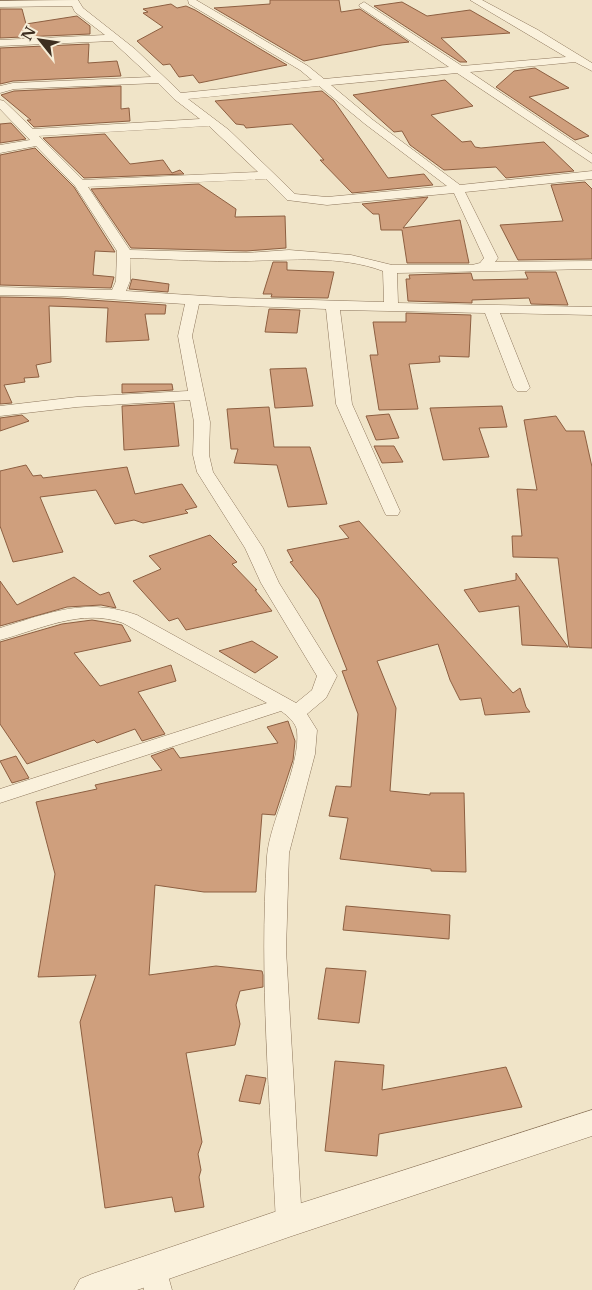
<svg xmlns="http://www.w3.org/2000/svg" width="592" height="1290" font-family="'Libre Baskerville',serif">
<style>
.building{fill:#cf9f7d;stroke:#8d5f41}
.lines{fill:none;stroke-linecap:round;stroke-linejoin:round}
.minor-casing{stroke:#8d765c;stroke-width:1}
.tertiary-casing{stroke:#8d765c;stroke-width:1}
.minor{fill:#faf1dc;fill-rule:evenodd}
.tertiary{fill:#faf1dc;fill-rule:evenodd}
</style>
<rect width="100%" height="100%" fill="#f0e4c8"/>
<path class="building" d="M270 0H339L341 12 360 9 409 42 382 45 304 61 214 8 270 4Z
M402 2 427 16 470 10 510 33 441 38 467 62H460L374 6Z
M171 4 177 8 186 6 195 10 287 65 199 83 193 75 179 77 170 64 163 65 137 41 163 27 143 13 148 12 143 9Z
M0 9H22L26 24 77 16 90 26V34L0 38Z
M89 44 88 63 117 61 121 76 13 81 0 84V48Z
M535 68 569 88 529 97 589 136 575 140 496 87 514 71Z
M445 80 473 106 431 115 462 142 471 141 475 147 481 148 544 142 574 171 506 178 496 167 444 170 410 145 402 131 394 132 353 95Z
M121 86V109L129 108 130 121 34 127 27 120H31L1 95 14 91Z
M322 91 334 101 388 178 424 174 433 185 352 193 320 160H324L292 124 246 128 244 125 236 124 215 101Z
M11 123 26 139 0 143V124Z
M105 134 130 164 163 160 172 173 180 170 184 174 84 178 43 138Z
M35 148 74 187 115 252 95 251 93 275 114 277 111 288 0 285V155Z
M585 182 592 189V259L518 260 500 225 563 221 551 185Z
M199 184 236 209 235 217 285 216 286 248 246 251 131 248 91 189Z
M428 197 403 228 460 220 469 263H407L402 230H381L379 214H373L362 204Z
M273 262H287V270L334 272 328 298 271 297 272 294H263Z
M525 272H556L568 305 531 304 529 298 472 300V303L408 301 406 279H410L409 275 471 273 473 280 528 279Z
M132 279 169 284 168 292 129 289Z
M0 297 60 298 166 305 165 314H145L149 340 106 342 108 308 49 306 51 362 36 365 39 377 24 378 25 382 4 385 12 403 0 404Z
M269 309 300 310 297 333 265 332Z
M406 313 471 315 469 357 439 356 440 362 409 364 418 409 379 410 370 355H378L373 322H406Z
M306 368 313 406 275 408 270 369Z
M122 384H172L173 390 122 393Z
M174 403 179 446 124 450 122 406Z
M502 406 507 427 479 428 489 457 443 460 430 408Z
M269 407 274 447H310L327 504 288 507 277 465 234 463 238 449H231L227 409Z
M389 414 399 438 376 440 366 416Z
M22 415 29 421 0 431V418Z
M556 416 566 431H584L592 467V648L569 647 558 558 513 557 512 536H522L517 489 537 490 524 420Z
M374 446H394L403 462 382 463Z
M26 465 33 476 41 475 43 478 127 467 135 494 182 484 197 507 185 510 188 513 143 523 134 520 115 524 96 490 40 497 63 552 13 562 0 526V471Z
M359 521 513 693 520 688 526 707 530 712 485 715 481 698 460 700 450 680 438 644 377 661 396 708 390 791 430 795V793H464L466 872 431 871V869L340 859 348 818 329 816 336 786 351 787 358 714 342 671 347 670 319 599 290 562 293 561 287 550 349 538 339 526Z
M210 535 237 562 232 564 257 590H255L272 611 186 630 178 618 169 621 133 581 161 569 149 556Z
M516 573 520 579 568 647 522 645 519 606 479 612 464 590 516 580Z
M74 577 100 595 109 592 116 608 101 605 67 607 0 626V581L17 605Z
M92 620 122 625 131 641 74 653 100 686 171 665 176 681 138 692 165 734 142 741 135 729 97 743 94 740 27 764 0 724V642L62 624Z
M252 641 278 657 255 673 219 651Z
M288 721 295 741 293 760 275 815 262 814 256 892H204L155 885 149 975 216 966 262 971 263 975V987L240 991 236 1005 240 1024 235 1045 186 1053 202 1142 198 1154 201 1170 199 1177 204 1207 175 1212 172 1197 105 1208 80 1022 96 975 38 977 55 874 36 802 97 789 95 785 162 770 151 756 173 748 180 758 278 743 267 727Z
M16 756 29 778 12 783 0 761Z
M346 906 450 915 449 939 343 930Z
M326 968 366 971 359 1023 318 1019Z
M335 1061 384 1065 382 1090 506 1067 522 1107 379 1134 377 1156 325 1151Z
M246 1075 266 1078 260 1104 239 1101Z"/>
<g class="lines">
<defs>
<path id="minor" d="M78 0 83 8 135 49 181 93 312 80 300 70 189 4 188 0H196L308 66 324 79 449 67 360 7 359 5 364 2 462 66 566 57 470 0H482L538 30 592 63V71L575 62 470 72 592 154V163L457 73 331 85 373 120 460 185 592 171V179L465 192 498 258 495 262 592 261V269L397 273 398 303 592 307V315L500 313 530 388 527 391H517L514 388 485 313 340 310 352 404 400 511 398 515H386L384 511 336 404 326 309 199 304 192 336 210 422 209 455 213 472 263 548 279 583 337 676 326 698 307 714 317 730 315 754 289 853 286 950 302 1222 298 1230 289 1234 280 1230 276 1222C270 1100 259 977 267 856 270 820 301 766 297 731 296 723 288 716 281 711L0 803V789L267 703 123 623C82 608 41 629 0 640V628C49 613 85 597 137 615L296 703 312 690 317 676 261 583 245 548 197 472 193 455 194 422 190 400 77 407 0 416V406L77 397 188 391 178 336 185 304 60 296 0 295V287L112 290 116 281 117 251 75 186 36 146 0 153V145L30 140 0 109V100L4 101 33 129 200 119 174 99 158 83 14 89 0 93V86L13 83 151 77 112 41 0 46V40L105 35 75 12 72 6 0 7V1ZM319 86 365 124 447 186 327 197 295 194 229 130 188 99ZM209 126 258 172 83 180 39 136ZM266 179 287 200 327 205 454 193 484 258 480 263 472 265H392L351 255 289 250 246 253 130 250 88 187ZM130 258C169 259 208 262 246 261 291 260 340 255 383 271L384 302 237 298 126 291 130 281Z
M154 1258 164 1261 172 1290H144L140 1270 144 1261Z"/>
<path id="tertiary" d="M592 1110V1136L289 1237 137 1290H74L80 1279 92 1274 289 1207Z"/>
</defs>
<use href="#minor" class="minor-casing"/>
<use href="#tertiary" class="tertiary-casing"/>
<use href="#minor" class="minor"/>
<use href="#tertiary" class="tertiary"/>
</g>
<g transform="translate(40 40) rotate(300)" stroke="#f7eed8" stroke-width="4" paint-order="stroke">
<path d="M0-4L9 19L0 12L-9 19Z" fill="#3d2e20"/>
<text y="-8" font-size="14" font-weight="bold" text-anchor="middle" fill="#3d2e20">N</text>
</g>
</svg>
